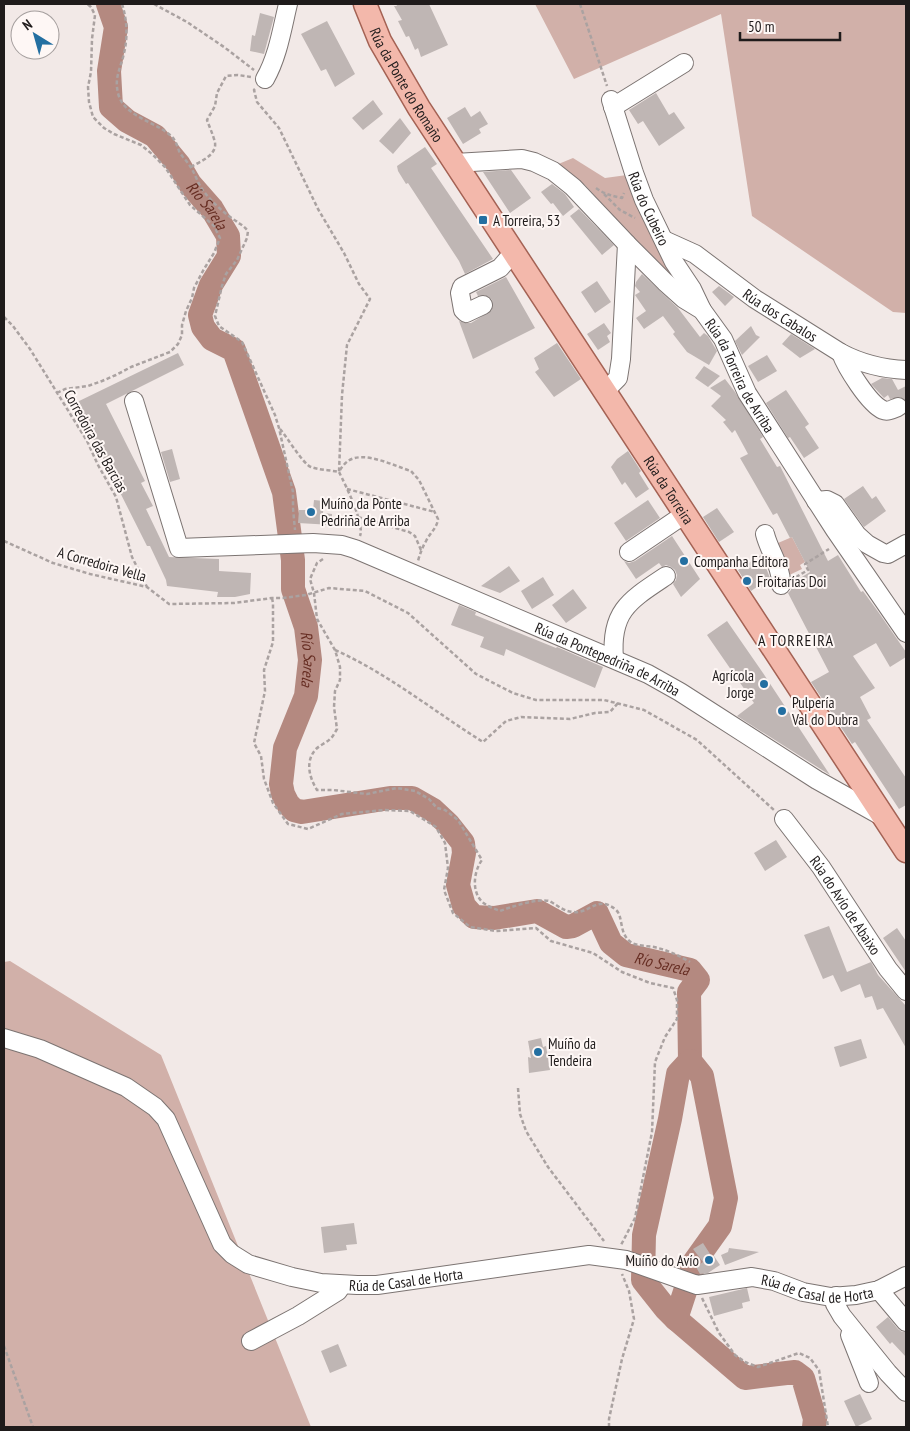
<svg xmlns="http://www.w3.org/2000/svg" width="910" height="1431" font-family="'PT Sans Narrow',sans-serif">
<style>
.green{fill:#d1b0a9}
.lines{fill:none;stroke-linecap:round;stroke-linejoin:round}
.canal{stroke:#b48980;stroke-width:14}
.river{stroke:#b48980;stroke-width:24}
.building{fill:#bfb6b4}
.minor-casing{stroke:#7c7472;stroke-width:20}
.major-casing{stroke:#a46254;stroke-width:25}
.path{stroke:#aaa2a1;stroke-width:2.5;stroke-dasharray:4 2.5;stroke-linecap:butt}
.minor{stroke:#fff;stroke-width:18}
.major{stroke:#f3b8ab;stroke-width:22}
.poi-dot{fill:#236fa1;stroke:#fef7f5;stroke-width:2}
.labels{text-anchor:middle;dominant-baseline:central;stroke-width:4;stroke-linejoin:round;paint-order:stroke}
.street-label{font-size:15px;fill:#1f1b1b;stroke:#fef7f5}
.poi-label{font-size:15px;fill:#1f1b1b;stroke:#fef7f5;text-anchor:start}
.water-label{font-size:16px;font-style:italic;fill:#672e23;stroke:#fef7f5}
.neighbourhood-label{font-size:16px;letter-spacing:1px;fill:#1f1b1b;stroke:#fef7f5}
</style>
<rect width="100%" height="100%" fill="#f2e9e7"/>
<path class="green" d="M535 4H906V313L893 312 752 216 721 14 574 79Z
M573 158 605 178 627 175 682 288 628 232 585 185 556 165Z
M792 537 805 562 800 565 802 569 785 577 771 546Z
M10 961 161 1055 311 1427H4V962Z"/>
<g class="lines">
<path class="canal" d="M810 1427 815 1419"/>
<g class="river">
<path id="s1" d="M108 4 116 27 109 71 111 107 127 121 155 136 179 165 190 184 212 209 228 236 229 256 211 285 200 315 203 327 212 339 234 350 284 492 293 560V589L306 627 310 660 306 696 285 748 281 784 283 794 288 804 294 810 302 812 390 798H412L433 810 448 824 463 843 464 853 458 885 464 906 474 917 494 918 537 911 566 927 573 926 597 913 611 943 626 955 690 970 698 980 689 992 690 1061 702 1076 726 1198 720 1226 695 1261 676 1319 745 1378 795 1372 803 1378 815 1419 814 1427"/>
<path d="M676 1319 666 1309 643 1280 644 1235 670 1119 678 1074 690 1061"/>
</g>
</g>
<path class="building" d="M396 4H429L448 45 421 57 418 48 415 50 409 36 406 37 398 21 402 20 394 6H397Z
M260 13 274 17 264 54 250 51 252 35 255 36Z
M327 21 355 74 335 87 326 69 321 71 301 34Z
M656 93 669 115 674 112 685 128 659 146 643 121 638 124 629 110Z
M373 100 383 114 363 130 352 118Z
M465 107 471 117 480 111 488 124 479 129 481 133 463 144 447 118Z
M400 118 411 133 393 154 379 141Z
M425 147 437 164 431 168 493 259 465 274 459 261 408 183 406 184 398 171 397 166Z
M511 170 531 198 510 213 483 172Z
M552 184 565 194 574 207 563 216 553 203 551 204 541 192Z
M579 209 614 245 602 255 570 216Z
M642 274 678 308 700 337 704 333 708 336 717 351 709 365 687 352 673 334 675 332 663 316 644 329 636 318 646 311 635 295 640 292 635 286 636 282Z
M506 277 535 328 473 359 459 321 465 323H471L491 311 493 306 492 300 489 297 484 295 478 296 476 292Z
M597 281 611 302 595 313 581 292Z
M719 286 734 297 725 306 712 292Z
M604 323 611 333 607 336 610 342 598 350 587 334Z
M751 326 756 335 760 337 742 355 735 341Z
M791 334 815 349 800 358 782 344Z
M557 343 581 379 554 397 535 372 539 369 534 358Z
M178 353 184 365 106 404 145 481 141 483 153 506 146 509 169 557 219 559V571L251 573 250 594 235 597H217L218 592 167 586 166 580 150 546H147L75 403Z
M767 355 777 371 758 382 748 366Z
M704 366 720 376 708 387 695 378Z
M882 378 892 379 898 390 906 386V401L900 397 890 399 888 395 884 398 871 384Z
M725 379 735 392 763 437 760 439 777 467 780 466 828 561 838 555 861 592 863 591 879 613 906 652V657L890 667 876 643 853 656 875 688 860 697 871 718 867 720 906 778V805L899 809 855 742 852 744 811 682 829 672 788 593 791 590 792 583 810 572 792 537 790 538 777 513 773 515 740 458 748 454 735 430 732 433 723 422 726 420 711 406 721 396 710 388Z
M786 390 809 424 805 427 819 448 804 458 790 437 788 438 766 403Z
M172 449 180 479 170 482 161 452Z
M628 451 641 471 639 473 649 489 636 498 625 482 622 485 611 467 617 459Z
M863 486 872 499 876 496 886 511 864 527 844 499Z
M314 500 324 501 323 513 332 514V525L298 523 299 510H313Z
M648 500 660 518 626 541 614 523Z
M717 508 734 532 719 542 703 517Z
M672 536 700 579 681 597 673 584 676 580 677 575 675 570 671 567 666 565 662 567 659 563 636 579 624 561 629 563 635 561Z
M761 555 770 578 751 591 738 570Z
M509 566 520 581 500 593 481 586Z
M543 577 554 595 532 609 521 591Z
M573 589 587 608 566 623 552 605Z
M459 605 476 612 475 615 556 648 557 647 603 667 595 688 506 649 504 656 480 647 484 637 451 625Z
M727 621 763 673 830 775 737 716 754 703 707 635Z
M776 840 787 857 765 871 754 853Z
M829 926 847 972 871 962 878 975 906 1006V1048L883 1008 877 1010 872 996 865 998 860 984 841 992 833 975 823 979 804 935Z
M897 928 906 941V972L883 938Z
M541 1038 543 1047 546 1046 550 1070 529 1073 528 1057 531 1058 528 1041Z
M861 1039 867 1058 840 1067 834 1047Z
M354 1223 357 1244 346 1245 347 1250 324 1253 321 1227Z
M703 1243 712 1257 714 1256 720 1265 708 1273 700 1274 696 1267 703 1262 693 1249Z
M729 1248 759 1252 725 1265 721 1255 728 1252Z
M747 1288 750 1301 742 1303 743 1308 714 1316 709 1297Z
M888 1317 898 1329 902 1332H906V1357L892 1342 890 1344 876 1327Z
M338 1344 347 1366 330 1373 321 1351Z
M860 1394 872 1419 856 1427 844 1401Z"/>
<g class="lines">
<defs>
<g id="minor">
<path d="M265 79C278 56 282 29 288 4"/>
<path id="s2" d="M611 100 634 173 644 200 674 262 692 289 702 310"/>
<path d="M613 107 684 63"/>
<path id="s3" d="M455 163 522 159 534 162 553 171 573 187 627 244 665 282 684 299 702 310 723 339 747 393 835 530 906 633"/>
<path id="s4" d="M664 240 695 254 755 299 841 353C860 363 884 369 906 370"/>
<path d="M483 305 466 313 463 310 460 293 462 287 500 268 514 252"/>
<path d="M841 353C846 367 869 404 883 410 888 412 893 409 898 407"/>
<path d="M605 391 618 378 621 359 627 244"/>
<path id="s5" d="M134 401 179 548 313 543 342 545 355 549 648 674 680 692 817 780 883 817"/>
<path d="M816 501 827 500 835 504 857 535 867 544 883 553 888 554 906 544"/>
<path d="M765 534C769 551 782 567 781 585"/>
<path d="M629 552 685 514"/>
<path d="M614 658C610 611 630 600 666 576"/>
<path id="s6" d="M784 819 821 867 888 969 906 991"/>
<path id="s7" d="M4 1038 40 1049 126 1087 155 1107 166 1119 179 1148 222 1244 232 1254 248 1264 292 1277 321 1283 357 1285H377L589 1255 626 1260 697 1285 752 1277 774 1281 803 1292 831 1297 856 1295 879 1290 906 1276"/>
<path d="M879 1290 906 1322"/>
<path d="M836 1296 835 1304 842 1316 888 1373 906 1392"/>
<path d="M850 1335 869 1383"/>
<path d="M251 1341 298 1316 338 1291 342 1285"/>
</g>
<g id="major">
<path id="s8" d="M365 4 380 41 419 108 906 851"/>
</g>
</defs>
<use href="#minor" class="minor-casing"/>
<use href="#major" class="major-casing"/>
<path class="path" d="M122 4C127 19 128 37 124 53 121 68 114 77 118 93 123 116 154 121 170 135 175 139 177 145 179 151 182 157 187 161 190 166 196 175 198 185 205 193 213 203 225 214 236 221 241 225 243 225 248 231L247 238 237 260 226 274 222 286 215 316 219 326 242 342 275 415 279 428 293 492V508L295 530
M154 4 187 22 224 47 254 70
M580 4 607 86
M255 89 254 90 257 102 279 128 318 209 344 253 359 284 370 299 347 345 342 395 339 472
M191 167C201 161 220 154 214 139 212 132 209 126 207 120L215 106 217 93 226 76 238 75 251 77
M596 188C604 194 612 196 622 198L624 193
M604 194 620 210 635 218
M4 317 13 326 30 349 87 441 98 465 116 497 132 557 147 587
M57 393 65 389 88 386 102 381 116 375 131 367 170 352 178 344 182 335V325L186 311 192 298 194 288 204 269 214 253 220 238 214 226 190 205 165 167 152 154 141 145 114 134 104 128 93 117 89 102 88 87 91 72 92 39 95 15 91 7 87 4
M280 429C287 437 303 464 311 467 319 470 330 470 339 472 345 484 365 524 360 536
M340 470C342 467 345 463 348 461 364 450 394 466 411 471L419 480 438 519C437 528 430 533 426 541 422 548 420 554 418 561
M347 489 435 512
M358 517 409 532 415 536 421 550
M4 541 53 563 90 574 147 587 169 604 234 603 272 598H283L306 595 329 588 365 591 408 613 476 674 513 693 536 700H604L644 710 697 740 774 810
M323 559 317 563 310 579 314 593 317 619 335 650 340 667V680L335 691 334 707 337 729C335 732 333 737 330 739 326 743 320 745 316 749 305 761 309 777 317 790H333L367 794 397 788 415 791 429 799 437 808 445 810 458 820 482 860C473 872 471 895 485 904 489 907 495 909 500 911 511 907 537 898 549 901 556 904 562 911 573 912 590 914 598 894 616 910 624 917 618 934 632 943 638 946 648 946 654 947 667 950 678 955 690 962
M796 577 808 570 805 564 829 549
M272 598 273 603V642L264 670 265 691 254 743 261 756 264 779 273 803 288 824 308 829 342 814 384 810 410 811 436 827 445 843 448 868 444 890 453 913 470 927 496 931 536 928 551 941 593 953 622 972 650 983 673 988 677 1000V1019L665 1037 655 1062 652 1132 635 1218 621 1245
M335 650C387 673 435 712 483 742L506 721 521 717 570 719 595 713 610 712 618 703
M518 1088 520 1114 526 1131 548 1167 604 1241
M702 1298 719 1333 735 1355 745 1362 758 1367 799 1353 810 1358 819 1370 828 1427
M4 1346 33 1427
M609 1427V1419L622 1359 634 1319 629 1291 622 1274"/>
<use href="#minor" class="minor"/>
<use href="#major" class="major"/>
</g>
<g class="poi-dot">
<rect x="478" y="215" width="10" height="10" rx="2.5"/>
<circle cx="311" cy="512" r="5"/>
<circle cx="684" cy="561" r="5"/>
<circle cx="747" cy="581" r="5"/>
<circle cx="764" cy="684" r="5"/>
<circle cx="782" cy="711" r="5"/>
<circle cx="538" cy="1052" r="5"/>
<circle cx="709" cy="1260" r="5"/>
</g>
<g class="labels">
<g class="street-label">
<text stroke="none"><textPath href="#s8" startOffset="91">Rúa da Ponte do Romaño</textPath></text>
<text stroke="none"><textPath href="#s2" startOffset="115">Rúa do Cubeiro</textPath></text>
<text stroke="none"><textPath href="#s4" startOffset="139">Rúa dos Cabalos</textPath></text>
<text stroke="none"><textPath href="#s3" startOffset="381">Rúa da Torreira de Arriba</textPath></text>
<text transform="translate(96 441) rotate(61)">Corredoira das Barcias</text>
<text stroke="none"><textPath href="#s8" startOffset="574">Rúa da Torreira</textPath></text>
<text transform="translate(102 564) rotate(16)">A Corredoira Vella</text>
<text stroke="none"><textPath href="#s5" startOffset="606">Rúa da Pontepedriña de Arriba</textPath></text>
<text stroke="none"><textPath href="#s6" startOffset="106">Rúa do Avío de Abaixo</textPath></text>
<text stroke="none"><textPath href="#s7" startOffset="514">Rúa de Casal de Horta</textPath></text>
<text stroke="none"><textPath href="#s7" startOffset="934">Rúa de Casal de Horta</textPath></text>
</g>
<g class="poi-label">
<text x="493" y="220">A Torreira, 53</text>
<text x="321" y="503">Muíño da Ponte<tspan x="321" dy="17">Pedriña de Arriba</tspan></text>
<text x="694" y="561">Companha Editora</text>
<text x="757" y="581">Froitarías Doi</text>
<text x="754" y="675" text-anchor="end">Agrícola<tspan x="754" dy="17">Jorge</tspan></text>
<text x="792" y="702">Pulpería<tspan x="792" dy="17">Val do Dubra</tspan></text>
<text x="548" y="1043">Muíño da<tspan x="548" dy="17">Tendeira</tspan></text>
<text x="699" y="1260" text-anchor="end">Muíño do Avío</text>
</g>
<g class="water-label">
<text stroke="none"><textPath href="#s1" startOffset="245">Río Sarela</textPath></text>
<text stroke="none"><textPath href="#s1" startOffset="741">Río Sarela</textPath></text>
<text stroke="none"><textPath href="#s1" startOffset="1388">Río Sarela</textPath></text>
</g>
<g class="neighbourhood-label">
<text x="796" y="640">A TORREIRA</text>
</g>
</g>
<rect width="910" height="1431" fill="none" stroke="#1f1b1b" stroke-width="10"/>
<g transform="translate(35 35) rotate(323)"><circle r="24" fill="#fef7f5" stroke="#a59f9e"/>
<path d="M0-4L9 19L0 12L-9 19Z" fill="#236fa1"/>
<text y="-8" font-size="14" font-weight="bold" text-anchor="middle" fill="#1f1b1b">N</text>
</g>
<path d="M740 32v8h100v-8" fill="none" stroke="#1f1b1b" stroke-width="2.5"/>
<text x="748" y="32" font-size="15" fill="#1f1b1b" stroke="#fef7f5" stroke-width="4" paint-order="stroke">50 m</text>
</svg>
